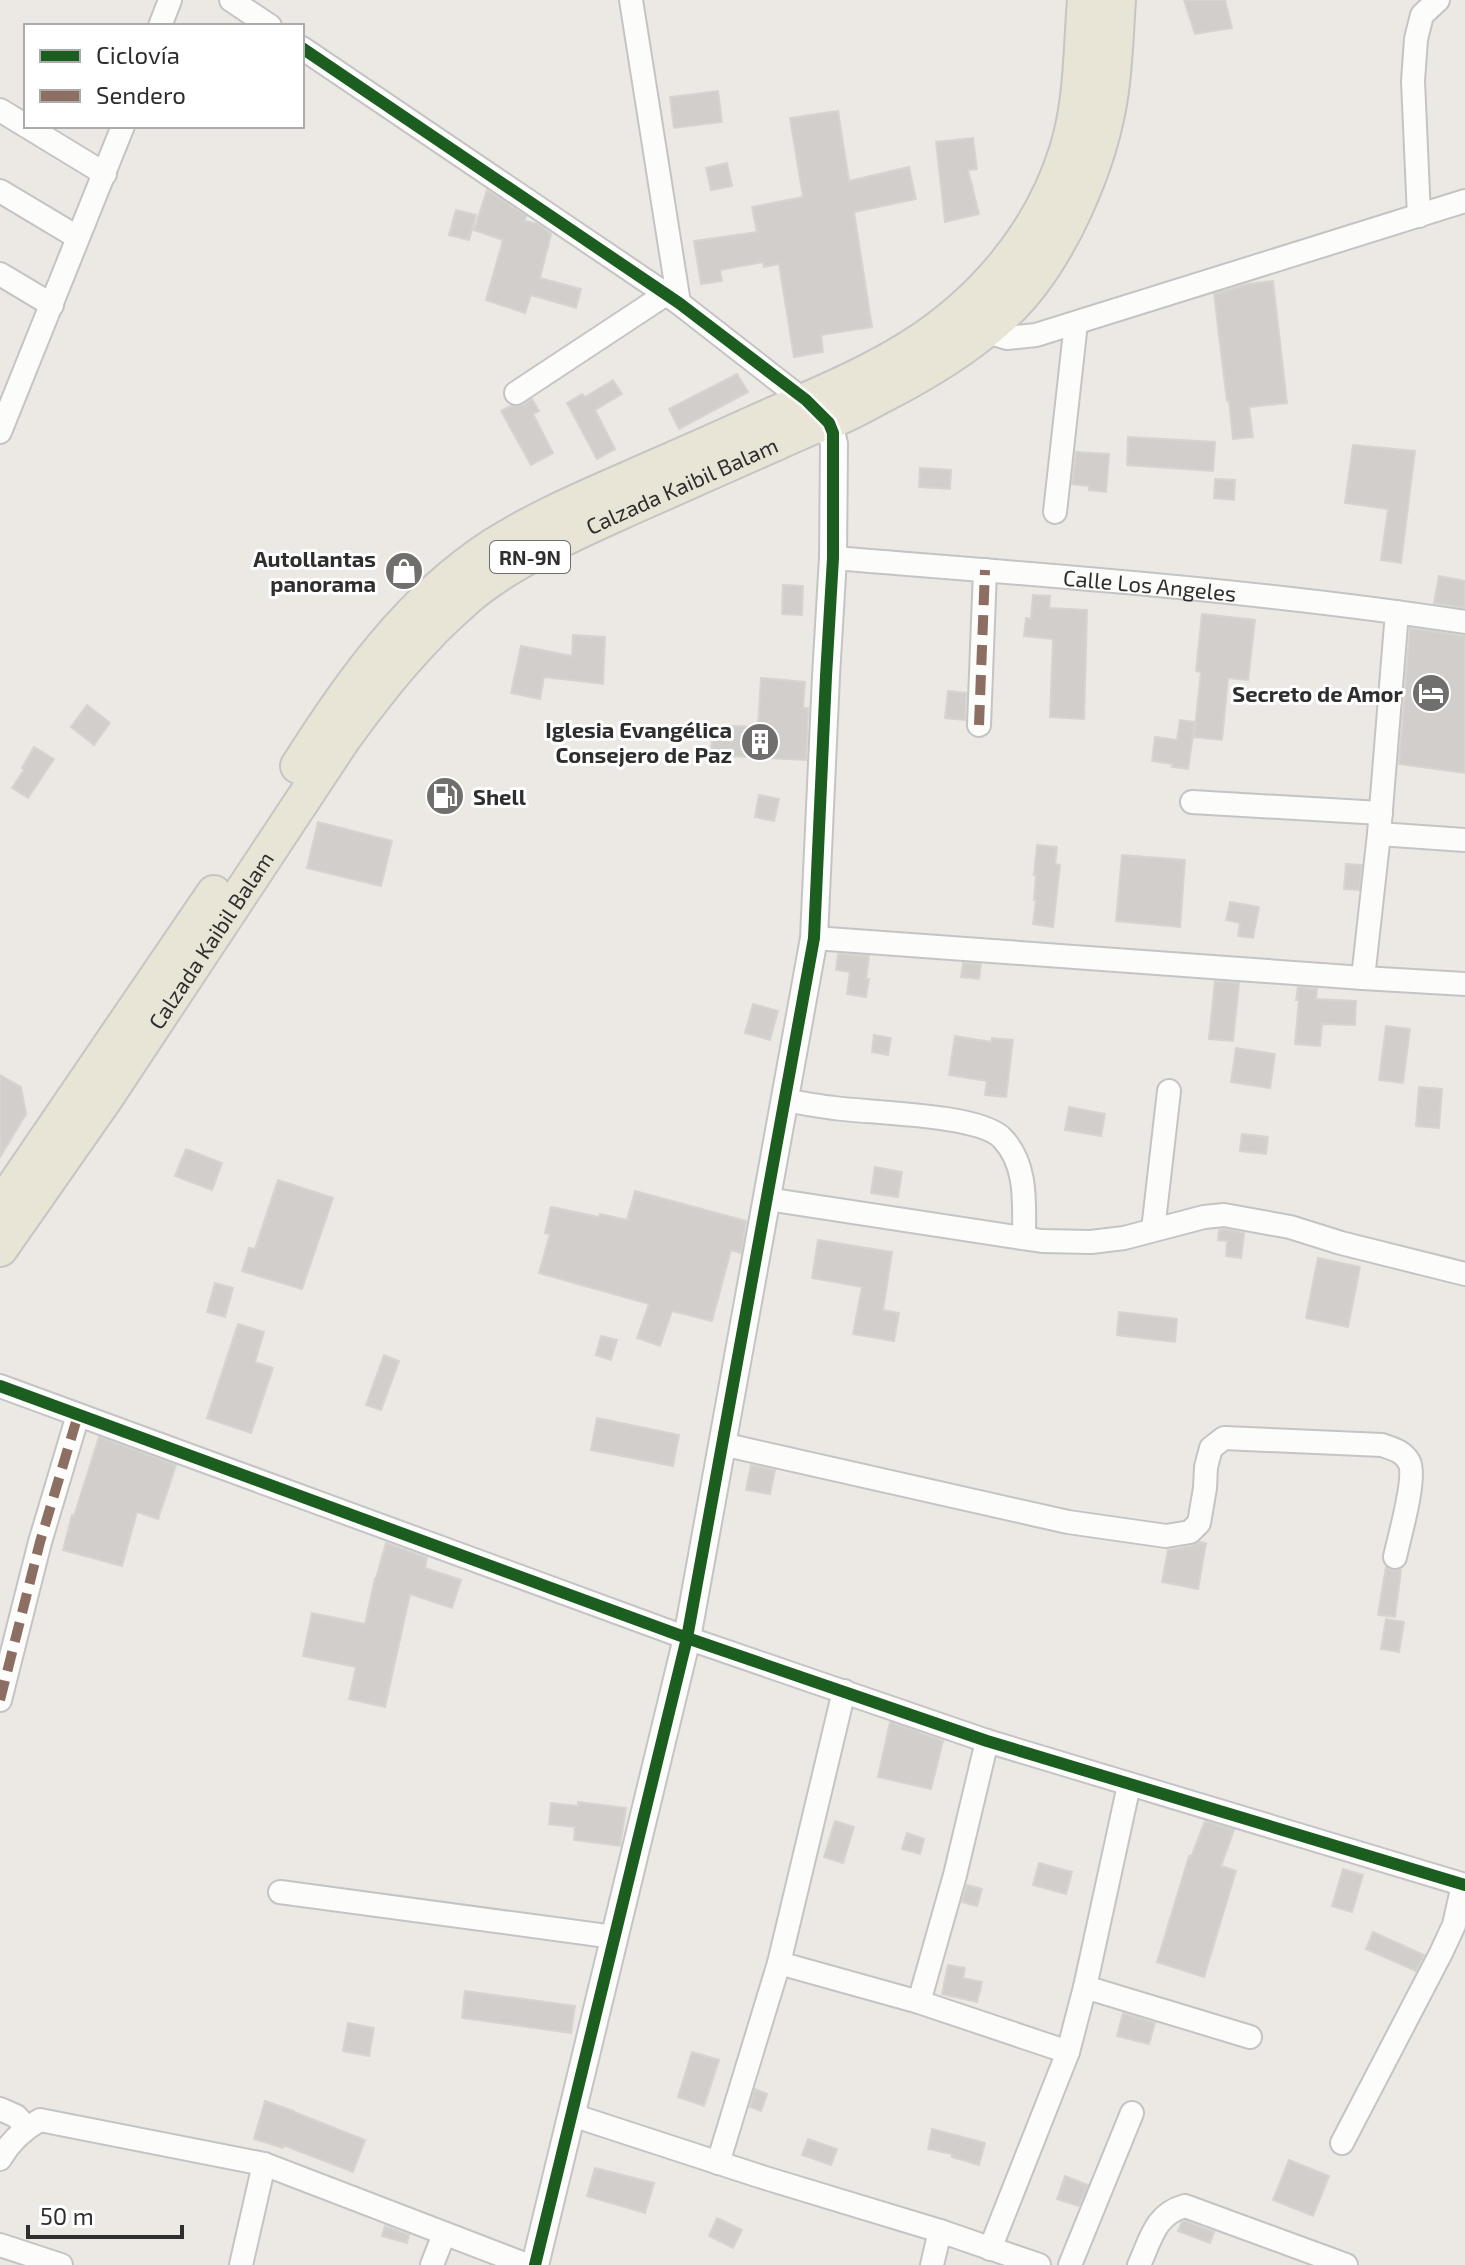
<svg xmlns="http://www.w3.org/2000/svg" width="1465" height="2265" font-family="'Exo 2',sans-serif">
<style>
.building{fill:#d1cecb;stroke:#d7d4d0;stroke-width:2}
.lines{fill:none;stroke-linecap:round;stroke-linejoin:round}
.minor-casing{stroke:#c5c4c5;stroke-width:26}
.tertiary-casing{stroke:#c5c4c5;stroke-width:30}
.primary-casing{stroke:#c6c5c4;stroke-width:38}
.minor{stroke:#fcfcfb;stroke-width:22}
.tertiary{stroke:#fcfcfb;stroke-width:26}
.primary{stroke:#e8e4d6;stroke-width:34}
.quiet{stroke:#8d6e63;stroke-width:10;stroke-dasharray:20 10;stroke-linecap:butt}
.cycleway-casing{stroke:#fff;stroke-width:17}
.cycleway{stroke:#1b5e20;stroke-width:12}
.labels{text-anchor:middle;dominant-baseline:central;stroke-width:6;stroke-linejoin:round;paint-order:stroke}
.shield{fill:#fff;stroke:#6d6d6d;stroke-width:2}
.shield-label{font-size:20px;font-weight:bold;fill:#2e2e2e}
.street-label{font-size:22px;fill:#2e2e2e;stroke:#fff}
.poi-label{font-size:22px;font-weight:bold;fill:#2e2e2e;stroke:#fff;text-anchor:end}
</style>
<rect width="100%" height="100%" fill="#ece8e4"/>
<path class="building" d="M1184 0H1225L1232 28 1195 34Z
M718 91 722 122 674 128 670 97Z
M838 111 849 181 909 167 916 199 854 212 872 327 821 335 823 352 794 357 779 264 764 267 763 262 720 270 722 281 701 284 694 241 757 232 752 207 803 197 790 118Z
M973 138 977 169 968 170 979 214 945 222 936 142Z
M727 163 732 186 711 190 706 168Z
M487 190 526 216 525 221 538 224 551 234 540 278 581 289 576 308 531 295 525 313 486 300 503 240 474 230Z
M456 210 476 215 469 240 449 235Z
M1273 281 1287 403 1249 407 1253 437 1233 439 1229 401H1227L1214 294 1248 284Z
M737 374 748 392 679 429 669 409Z
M613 380 622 394 595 410 615 449 597 459 567 403 582 394 585 397Z
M532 399 539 411 533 414 553 453 531 465 501 411 510 406 523 405Z
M1128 437 1215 442 1213 471 1127 465Z
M1353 445 1415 451 1401 563 1381 560 1388 509 1345 503Z
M1076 452 1109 454 1106 492 1089 490V486L1072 484Z
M920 468 951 470 950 489 919 487Z
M1215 479 1235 480 1234 500 1214 498Z
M1439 576 1465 581V608L1434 603Z
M783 585 803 586 802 615 782 614Z
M1033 595 1050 596 1049 608 1087 610 1084 719 1050 717 1053 639 1024 636 1026 618 1031 619Z
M1202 614 1255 620 1248 680 1228 678 1222 740 1194 737 1201 672 1196 671Z
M1410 628 1465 636V773L1399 764Z
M573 635 605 637 603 684 544 677 540 699 511 693 521 646 572 656Z
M761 678 805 682 803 708H808L806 760 711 755 713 725 758 727Z
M948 691 966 693 965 720 945 718Z
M87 705 110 723 94 745 71 727Z
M1180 720 1195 722 1188 769 1172 767 1173 764 1152 761 1155 737 1177 740Z
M34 747 54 759 28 798 12 788 24 770 22 768Z
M759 795 779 799 774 821 755 817Z
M318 822 392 841 381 886 307 868Z
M1037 845 1057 847 1055 864 1060 865 1053 927 1033 924 1036 900H1034L1036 875H1034Z
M1122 855 1185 860 1180 927 1116 921Z
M1346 864 1362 865 1359 890 1344 889Z
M1230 902 1259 907 1253 938 1238 936 1240 923 1226 920Z
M838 954 869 956 866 979H869L866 997 847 994 850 972 836 970Z
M963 963 981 964 979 979 961 977Z
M1215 981 1239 983 1233 1041 1209 1039Z
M1298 987 1317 989 1316 999 1356 1001 1355 1025 1322 1024 1320 1046 1295 1044 1299 1000H1296Z
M753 1004 778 1011 770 1040 745 1033Z
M1386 1026 1410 1029 1403 1083 1379 1080Z
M874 1035 891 1038 888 1055 872 1052Z
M955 1036 991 1042 992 1038 1013 1040 1006 1097 985 1095 987 1081 949 1075Z
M1236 1048 1275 1054 1270 1088 1231 1082Z
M0 1075 21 1087 26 1114 0 1157Z
M1419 1087 1442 1089 1439 1128 1416 1126Z
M1069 1107 1105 1114 1101 1136 1065 1130Z
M1242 1134 1268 1137 1266 1154 1240 1151Z
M186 1149 222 1163 212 1190 175 1176Z
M875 1167 902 1172 898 1197 871 1193Z
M278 1180 333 1198 302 1289 242 1271 249 1248 255 1249Z
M635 1191 746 1221 741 1253 731 1250 712 1321 672 1311 660 1346 637 1338 649 1304 539 1273 550 1234 545 1233 551 1207 599 1217 600 1214 627 1220Z
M1223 1229 1244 1233 1241 1258 1226 1256 1227 1241 1218 1240 1219 1230Z
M818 1240 892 1252 883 1310 899 1313 894 1341 853 1334 862 1287 812 1278Z
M1318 1258 1360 1267 1348 1327 1306 1318Z
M215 1283 233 1288 225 1317 207 1312Z
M1119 1312 1177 1319 1175 1342 1117 1335Z
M238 1324 264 1332 255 1362 273 1368 251 1433 207 1418Z
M601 1336 617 1340 611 1360 596 1355Z
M384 1355 399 1361 381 1410 366 1405Z
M597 1418 679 1435 673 1466 591 1450Z
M99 1437 176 1465 158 1519 137 1512 122 1566 63 1550 72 1515 74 1516Z
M751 1465 775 1470 770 1494 746 1490Z
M1200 1542 1206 1543 1198 1589 1162 1582 1168 1550 1192 1546Z
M386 1543 427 1558 425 1568 461 1580 452 1608 410 1594 385 1707 349 1699 356 1667 303 1656 312 1613 365 1624 375 1578H376Z
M1386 1567 1393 1571 1401 1570 1395 1617 1378 1615Z
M1386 1619 1404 1622 1399 1652 1381 1649Z
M890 1722 943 1741 931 1789 878 1777Z
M578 1802 626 1808 620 1846 574 1840 575 1827 549 1824 551 1803 578 1806Z
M835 1821 854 1827 843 1863 824 1857Z
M1205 1821 1234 1830 1221 1866 1236 1871 1204 1977 1157 1962 1189 1856 1191 1857Z
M907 1833 924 1839 920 1854 902 1849Z
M1039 1863 1072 1872 1066 1894 1033 1885Z
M1343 1869 1363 1875 1352 1912 1332 1906Z
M967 1885 982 1889 977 1906 962 1902Z
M1373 1932 1424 1955 1416 1971 1366 1949Z
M948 1965 965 1968 963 1978 982 1982 977 2002 942 1994Z
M465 1991 575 2006 571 2033 462 2018Z
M1123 2013 1155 2023 1149 2044 1117 2036Z
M348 2023 374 2028 369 2056 343 2051Z
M692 2052 719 2060 704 2106 678 2097Z
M755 2089 767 2094 761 2111 750 2107Z
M265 2101 294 2111V2112L365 2140 353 2172 283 2145V2148L254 2139Z
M932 2129 985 2143 979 2165 952 2157V2154L928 2149Z
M808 2139 837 2149 831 2165 802 2155Z
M1289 2160 1329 2176 1313 2216 1273 2200Z
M595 2168 654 2183 645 2213 587 2196Z
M1065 2176 1088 2185 1079 2206 1057 2199Z
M717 2218 742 2230 733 2248 709 2236Z
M1185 2221 1214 2232 1210 2243 1178 2231 1182 2222Z
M385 2226 409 2235 407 2243 382 2236Z"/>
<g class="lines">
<defs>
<g id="minor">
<path d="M231 0 270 26"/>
<path d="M631 0 679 303"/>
<path d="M160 26 170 0"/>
<path d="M302 48 679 303 811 406"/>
<path d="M0 110 105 174"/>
<path d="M0 191 77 237"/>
<path d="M1419 216 1413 81 1416 39 1422 15 1438 0"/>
<path d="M0 274 52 305"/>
<path d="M984 331 1007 338 1036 335 1465 201"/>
<path d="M516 393 666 294"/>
<path d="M0 432 123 126"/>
<path d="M1055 512 1076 323"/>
<path id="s1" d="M833 558C1044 575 1256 590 1465 622"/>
<path d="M979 725 985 570"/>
<path d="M1192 802 1381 813"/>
<path d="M1379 834 1465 840"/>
<path d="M814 938 1363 978 1465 984"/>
<path d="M1363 978 1379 834 1397 612"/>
<path d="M785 1100C801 1103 817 1106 834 1108 869 1113 979 1114 1002 1138 1028 1165 1024 1204 1024 1238"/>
<path d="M767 1199 1042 1241 1091 1242 1124 1238 1204 1217 1224 1215 1290 1227 1341 1243 1465 1274"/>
<path d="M1153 1230 1169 1091"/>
<path d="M0 1386 687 1638 987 1741 1465 1885"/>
<path d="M722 1444 1068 1522 1166 1536 1190 1532 1199 1523 1205 1488 1206 1467 1211 1448 1224 1438 1382 1445C1393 1449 1403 1451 1409 1462 1417 1477 1399 1538 1395 1557"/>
<path d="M0 1700 40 1542 78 1415"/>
<path d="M280 1892 614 1937"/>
<path d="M779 1963 919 2002 1068 2052"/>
<path d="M1085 1987 1250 2037"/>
<path d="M919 2002 955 1875 987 1741"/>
<path d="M0 2109 16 2116 26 2127"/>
<path d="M572 2115 762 2177 940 2231 1039 2265"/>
<path d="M1342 2143 1441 1953 1454 1925 1463 1885"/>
<path d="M0 2159C10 2142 22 2130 40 2120L264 2164 527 2265"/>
<path d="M718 2163 779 1963 844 1691"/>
<path d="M0 2245 61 2265"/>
<path d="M990 2249 1068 2052 1085 1987 1129 1785"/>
<path d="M241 2265 264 2164"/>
<path d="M432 2265 444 2234"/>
<path d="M932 2265 940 2231"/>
<path d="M1070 2265 1132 2113"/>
<path d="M1139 2265C1151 2239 1155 2214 1185 2206L1346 2265"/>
</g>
<path id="tertiary" d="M535 2265 687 1638 814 938 826 676 833 558 834 444 829 423"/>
<g id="primary">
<path d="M298 766C351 682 409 601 493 546 531 522 571 504 612 486 665 463 719 439 772 415 818 395 866 375 908 349 982 303 1041 234 1067 150 1082 103 1081 49 1085 0"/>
<path d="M0 1207 214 893"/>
<path id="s2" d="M0 1249 107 1096 343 739C380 688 419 639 468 597 511 560 581 530 634 506 693 480 753 453 812 427 843 419 872 400 900 386 937 366 975 342 1005 313 1059 262 1101 164 1111 91 1115 61 1116 30 1118 0"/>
</g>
</defs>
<use href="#minor" class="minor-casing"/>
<use href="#tertiary" class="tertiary-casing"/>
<use href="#primary" class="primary-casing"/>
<use href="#minor" class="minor"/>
<use href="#tertiary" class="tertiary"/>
<use href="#primary" class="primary"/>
<path class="quiet" d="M979 725 985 570
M0 1700 40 1542 78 1415"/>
<defs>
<path id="cycleway" d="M302 48 679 303 806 400 829 423 833 433V558L826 676 814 938 687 1638 535 2265
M0 1386 687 1638 987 1741 1465 1885"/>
</defs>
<use href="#cycleway" class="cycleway-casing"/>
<use href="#cycleway" class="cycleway"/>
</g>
<defs>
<symbol id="shop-disc" viewBox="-11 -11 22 22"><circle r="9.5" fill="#706f6e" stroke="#fff"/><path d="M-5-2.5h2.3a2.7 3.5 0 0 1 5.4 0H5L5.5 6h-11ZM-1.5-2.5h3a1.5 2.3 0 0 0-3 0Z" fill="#fff"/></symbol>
<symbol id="hotel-disc" viewBox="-11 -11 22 22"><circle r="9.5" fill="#706f6e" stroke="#fff"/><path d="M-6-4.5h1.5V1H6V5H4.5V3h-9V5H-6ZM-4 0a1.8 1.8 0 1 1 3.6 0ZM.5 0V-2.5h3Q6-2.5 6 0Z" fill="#fff"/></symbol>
<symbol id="building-disc" viewBox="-11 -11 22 22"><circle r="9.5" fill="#706f6e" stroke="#fff"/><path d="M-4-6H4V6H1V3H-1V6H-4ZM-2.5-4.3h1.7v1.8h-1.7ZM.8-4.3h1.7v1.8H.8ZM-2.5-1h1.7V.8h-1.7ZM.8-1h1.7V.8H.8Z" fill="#fff"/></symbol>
<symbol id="fuel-disc" viewBox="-11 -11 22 22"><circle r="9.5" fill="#706f6e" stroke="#fff"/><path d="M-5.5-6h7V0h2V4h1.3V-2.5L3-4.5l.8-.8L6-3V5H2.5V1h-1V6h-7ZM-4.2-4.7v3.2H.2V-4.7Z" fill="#fff"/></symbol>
</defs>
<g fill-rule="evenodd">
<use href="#shop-disc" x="382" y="549" width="44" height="44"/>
<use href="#hotel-disc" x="1409" y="671" width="44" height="44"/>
<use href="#building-disc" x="738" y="720" width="44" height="44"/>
<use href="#fuel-disc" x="423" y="774" width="44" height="44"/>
</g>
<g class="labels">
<rect class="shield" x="490" y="541" width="80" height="32" rx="6"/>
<g class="shield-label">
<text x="530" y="557">RN-9N</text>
</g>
<g class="street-label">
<text stroke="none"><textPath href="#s2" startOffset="1046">Calzada Kaibil Balam</textPath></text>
<text stroke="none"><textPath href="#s1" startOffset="318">Calle Los Angeles</textPath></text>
<text stroke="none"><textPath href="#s2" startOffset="374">Calzada Kaibil Balam</textPath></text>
</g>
<g class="poi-label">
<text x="376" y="558">Autollantas<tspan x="376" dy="25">panorama</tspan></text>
<text x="1403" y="693">Secreto de Amor</text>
<text x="732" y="729">Iglesia Evangélica<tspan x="732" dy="25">Consejero de Paz</tspan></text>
<text x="473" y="796" text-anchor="start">Shell</text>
</g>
</g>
<rect x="24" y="24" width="280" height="104" fill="#ffffff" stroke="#ababab" stroke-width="2"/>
<rect x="40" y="50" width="40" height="12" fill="#1b5e20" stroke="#ababab" stroke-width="2"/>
<text x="96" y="64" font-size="24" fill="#2e2e2e">Ciclovía</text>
<rect x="40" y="90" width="40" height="12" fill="#8d6e63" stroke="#ababab" stroke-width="2"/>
<text x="96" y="104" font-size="24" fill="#2e2e2e">Sendero</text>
<path d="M28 2225v12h154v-12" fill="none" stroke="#2e2e2e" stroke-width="4"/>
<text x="40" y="2225" font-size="24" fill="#2e2e2e" stroke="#ffffff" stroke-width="6" paint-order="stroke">50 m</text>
</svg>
